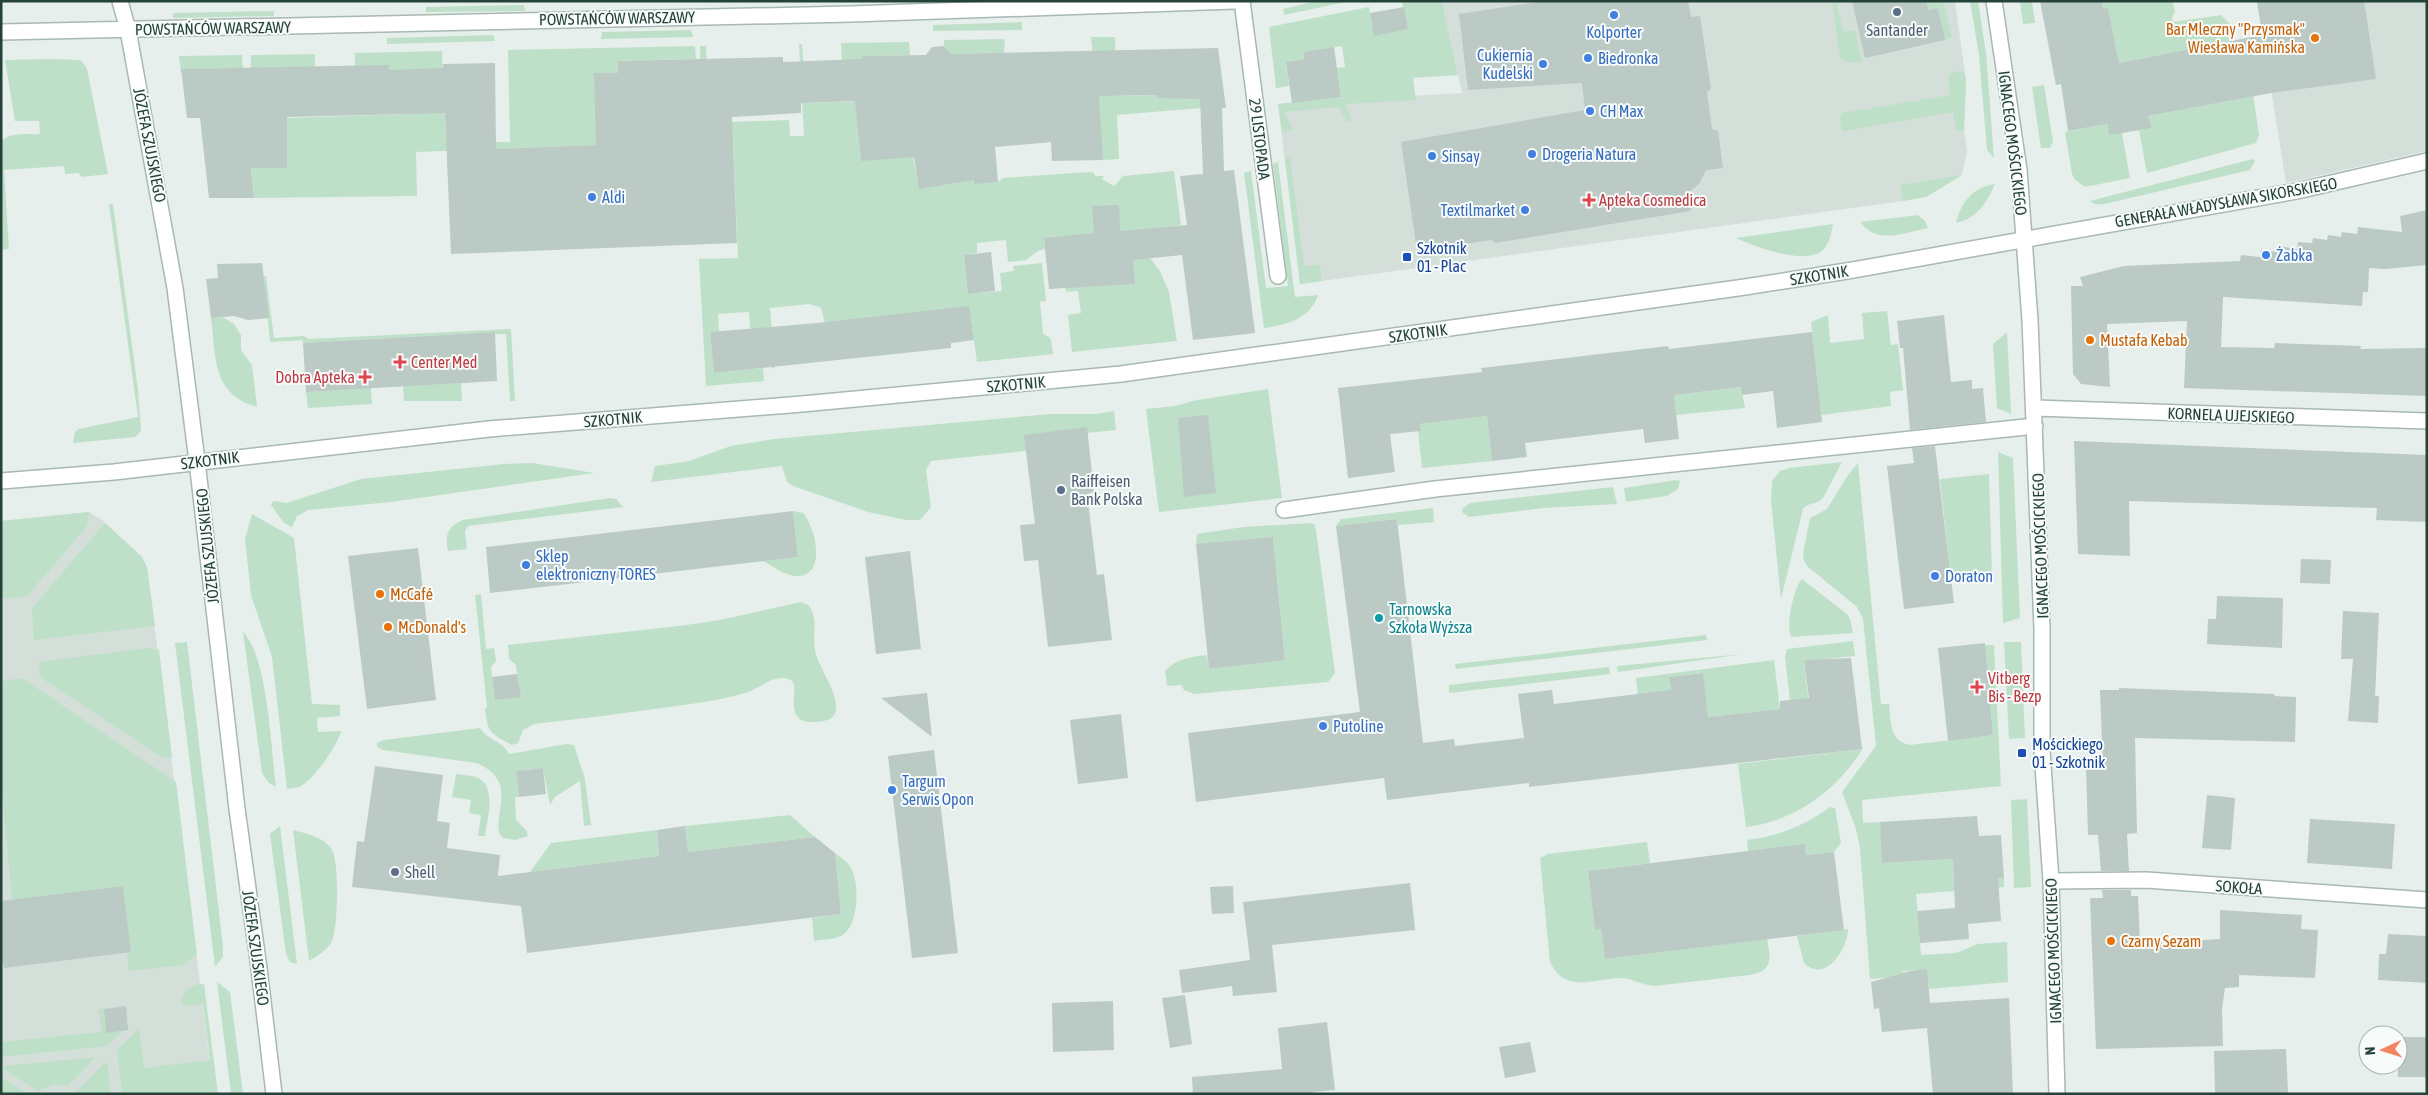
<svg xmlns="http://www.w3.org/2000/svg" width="2428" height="1095" font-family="'Asap Condensed',sans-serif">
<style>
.built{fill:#d4dfda}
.green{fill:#bfe0c8;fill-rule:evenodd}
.building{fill:#bbcac4}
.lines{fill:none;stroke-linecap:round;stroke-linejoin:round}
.minor-casing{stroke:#a8b8b2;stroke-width:18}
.minor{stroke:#fff;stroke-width:15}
.service-dot{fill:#5c6f8a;stroke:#f7fbf9;stroke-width:2}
.shop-dot{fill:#3f7fe0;stroke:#f7fbf9;stroke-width:2}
.food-dot{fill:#e8710a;stroke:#f7fbf9;stroke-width:2}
.health-dot{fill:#e0444e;stroke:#f7fbf9;stroke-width:2}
.transit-dot{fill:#1a4fb4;stroke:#f7fbf9;stroke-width:2}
.culture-dot{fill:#0f9aa8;stroke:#f7fbf9;stroke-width:2}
.labels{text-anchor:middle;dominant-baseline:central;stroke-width:4;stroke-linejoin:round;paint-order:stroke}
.street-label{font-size:16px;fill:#24423a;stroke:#f7fbf9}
.food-label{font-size:16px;fill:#c56008;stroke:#f7fbf9;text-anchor:start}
.service-label{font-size:16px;fill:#4e5e75;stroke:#f7fbf9;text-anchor:start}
.shop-label{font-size:16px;fill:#366cbe;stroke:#f7fbf9;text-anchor:start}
.health-label{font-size:16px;fill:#be3a42;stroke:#f7fbf9;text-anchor:start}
.transit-label{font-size:16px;fill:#164399;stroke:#f7fbf9;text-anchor:start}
.culture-label{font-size:16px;fill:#0d838f;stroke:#f7fbf9;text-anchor:start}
</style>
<rect width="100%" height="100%" fill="#e6efeb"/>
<path class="built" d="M1442 1H1955L1966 81 1964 130 1967 151 1962 175 1926 197 1903 201 1300 284 1278 104 1462 93Z
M2257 1H2427V151L2286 183Z
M89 512 102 520 142 557 147 567 214 1094H1V521Z"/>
<path class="green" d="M1317 1H1350L1284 15 1283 9Z
M1402 1H1442L1458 75 1413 78 1416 100 1345 104 1352 121 1347 122 1339 107 1284 112 1293 130 1282 132 1278 104 1341 97 1337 68 1345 67 1342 46 1303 52 1304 59 1286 62 1289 86 1276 88 1269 27 1369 7 1374 35 1408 29Z
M1832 1H1836L1843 31H1855L1862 62H1847L1840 58Z
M1943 1 1952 37 1945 40 1938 8 1927 10 1926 2Z
M1970 1H1978L1986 53 1994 158 1987 150 1979 55Z
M2020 1H2032L2035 23 2023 24Z
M2102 1H2172L2175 11 2172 18 2173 22 2221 15 2233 27V34L2228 42 2119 63 2108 9H2103Z
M524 5 525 11 426 12V7Z
M274 11V16L173 18V13Z
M1022 22V30L933 31V25Z
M691 30 693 37 601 39 602 32Z
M493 35 495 41 387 44V38Z
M1091 37H1115L1117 96 1157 95 1158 98 1200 94 1201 108 1117 115 1119 159 1103 160Z
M1005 39 1004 53 950 54 944 46V40Z
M909 42 910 55 862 56V60H842L841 43Z
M799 44H802L806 103 866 101 870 139 859 140 861 161 911 146 918 182 943 185 956 183 972 158 974 183 998 182 1003 178 1090 172 1094 173 1095 176H1104L1102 179 1114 186 1123 176 1174 171 1181 225 1147 230 1150 258 1160 271 1169 292 1177 341 1072 352 1068 315 1081 313 1078 291 1066 292 1059 237 1044 238 1045 249 1038 251 1026 260 1008 262 1006 240 977 243V253L964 255 968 294 1002 291 1000 273 1014 271 1013 266 1042 263 1046 301 1040 302 1043 333 1051 339 1053 354 977 362 971 320 959 321 961 342 951 343 947 309 825 323 821 308 810 304 770 308 775 369 768 366 750 329 749 312 718 314 719 331 710 333 714 373 763 368 764 381 706 386 699 259 738 258 733 140 416 152 417 196 254 198 249 144 286 118 411 114 389 70 355 66V53L442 51 446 142H510L508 50 695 46 696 59 618 61V73H595L702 106 700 46H706L708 84 730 122 789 120 790 136H804ZM287 146V168H276L275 147Z
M315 54V67L251 68V55Z
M242 55 243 68 186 69 181 73 179 56Z
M49 59 81 60 87 69 108 174 82 177 78 173 65 174 64 166 4 170 9 249 1 250V142C11 131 27 135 40 134L39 121H15L5 60Z
M1959 71 1965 74 1966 81 1964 130 1956 131 1953 112 1844 131 1841 129 1840 117 1842 113 1950 95 1948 77 1951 73Z
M2044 85 2053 142 2050 148H2041L2032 87Z
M2253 94 2259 135 2256 143 2147 173 2139 130 2152 128 2148 116 2238 99Z
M2108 124 2122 133 2130 178 2085 187 2075 180 2072 174 2065 132Z
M1285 158H1290L1304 266 1320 265 1322 281 1300 284Z
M2253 159 2255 161 2250 170 2113 202C2105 204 2097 207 2090 201Z
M1278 162 1295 297 1318 295C1310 319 1287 325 1264 328L1244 173 1251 171 1266 288 1288 286 1273 164Z
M1962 175 1926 197 1903 201 1900 185Z
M1995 184C1987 202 1977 219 1956 223 1961 202 1973 187 1995 184Z
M109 204H113L138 390 141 431 135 437 73 443 75 432 78 429 138 417Z
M1918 215 1925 221 1928 228C1904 233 1877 245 1860 222Z
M1833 224C1831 233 1830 243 1823 250 1805 266 1756 247 1736 238Z
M264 276H266L274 338 304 336 309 339 511 329 515 401H510L506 334H495L494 332 303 343 302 340 270 342Z
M1887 311 1891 345 1898 344 1903 390 1890 392 1891 406 1821 415 1811 322 1828 315 1830 343 1864 339 1862 313Z
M222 317 234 324 241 335V350L252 365 257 407C212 394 216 358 211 318Z
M2007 332 2011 414 1997 408 1993 344Z
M461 383 462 401H404L403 386Z
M1741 387 1745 408 1676 415 1674 395Z
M371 388 372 404 308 408 306 392Z
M1268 389 1282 498 1159 512 1146 409 1175 406 1197 400Z
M1114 411 1116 430 1087 433 1026 451 931 461 926 470 931 507 920 520H906L868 512 793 486 787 482 782 466 651 482 655 466 689 461 731 446 774 439 1050 414H1097Z
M1487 416 1492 461 1422 468 1418 431 1421 430 1420 424Z
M1998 452 2013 458 2020 618 2003 623Z
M1842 462 1823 498C1817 505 1808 502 1803 509L1781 599 1771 500 1772 481 1780 471 1789 468Z
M532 463 594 473 391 502 308 510 297 516 292 527 284 523 271 505 273 501 287 503 361 479 504 464Z
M1858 463 1881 704H1889C1891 721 1889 741 1910 745L1993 735 1985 645H1994L2001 786 1862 800 1863 823 1880 822 1883 863 1953 859 1954 881 2004 878V887L1916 894 1921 955 1956 953 1978 944 2007 942 2008 982 1929 989 1927 974 1919 970 1903 971 1904 976 1870 979 1860 848 1856 829 1842 792 1876 746 1863 619 1857 607 1807 566 1803 558 1804 548 1810 518 1827 509 1848 475Z
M1989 474 1992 578 1951 580 1940 479Z
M1676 480 1680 481 1678 489 1667 496 1626 502 1624 488Z
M1613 487 1617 504 1544 508 1478 516 1469 517 1462 512 1463 508 1470 503Z
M610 498 616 499 623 507 468 526 465 531 467 549 448 551C445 535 447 527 463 520Z
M1433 508 1434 522 1398 525 1397 519 1336 526 1341 519Z
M793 511 803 513C815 526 827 574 799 576 786 577 774 567 763 561L798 557Z
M89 512 87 526 27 596 5 599 1 594V521Z
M252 514 294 538 312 704 340 705V716L317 718 318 732 341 731C338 745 313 781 299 787 296 788 291 788 287 789L272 657 251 595 245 539Z
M105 523 142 557 147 567 155 626 34 640 32 608Z
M1311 523 1315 525 1316 530 1335 673 1328 682 1194 694 1184 690 1181 685 1167 686 1165 671C1178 658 1190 657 1207 655L1209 669 1285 659 1273 537 1196 545 1197 534 1243 527Z
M1802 579 1847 614 1850 619 1853 633 1791 637C1786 624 1793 590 1802 579Z
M481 594 486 649 494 648 496 661 491 667 495 700 520 696 516 665 509 659 508 645 679 626 720 620 801 602 808 605C819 617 812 635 815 650 818 671 862 722 814 722 808 722 801 722 797 716 790 706 797 693 793 682 779 670 759 689 745 693 719 701 690 704 662 708 620 714 577 719 534 724L523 730 518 743 512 745C490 733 488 734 485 709L487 707 475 595Z
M243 632C268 657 271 749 276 787L268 782 262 773Z
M1706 635 1707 640 1456 669 1455 664Z
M1853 641 1855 656 1804 661 1809 705 1790 700 1785 657 1787 649Z
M187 642 223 946V957L215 967 175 643Z
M2004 642H2021L2025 738 2009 739Z
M147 648 159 650 172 757H161L40 677 39 662Z
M1743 654 1618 672 1617 666Z
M1774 660 1780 709 1708 717 1702 673 1669 677 1675 720 1641 724 1636 678Z
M1609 667 1610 674 1449 693V685Z
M22 678 176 782 197 955 183 965 129 971 127 952 131 951 123 886 12 900 1 782V681Z
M480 728C488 741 502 740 509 754L567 744 574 745 585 779 591 825 584 826 580 781 555 797 550 805 543 768 516 771 519 797H515L516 820 526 830 528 836 515 840 503 838C486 822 524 782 476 763L383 750 377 747V743L384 740Z
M1865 745C1839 789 1796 821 1746 827L1738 764 1862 749Z
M456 774C462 775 470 775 476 777 498 785 487 820 485 836H478L481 815 469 813 471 800 452 797Z
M2027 799 2031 887 2014 888 2011 800Z
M1830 807 1835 808 1841 843 1834 852 1806 855 1805 845 1748 851 1747 840C1779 836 1804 826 1830 807Z
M790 815 815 837 688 852 685 826Z
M280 826 297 964 290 962 286 954 270 834Z
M293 830C305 833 323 837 331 848 340 860 338 927 332 941 328 950 317 956 309 961Z
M657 830 659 856 530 872 551 843Z
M1647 842 1650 863 1588 871 1595 930 1601 929 1605 959 1767 939C1771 959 1773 971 1750 975L1654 986C1642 985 1631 978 1620 978 1593 979 1565 994 1550 962L1540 858 1548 854Z
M835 853C840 857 847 861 850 866 860 882 859 922 844 934 836 940 824 939 814 941L812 918 841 914Z
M1848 929C1848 949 1825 984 1804 963L1797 936Z
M217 982 230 992 243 1094H231Z
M204 984 218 1094H122L117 1050 139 1028 144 1068 210 1060 203 1004 184 1006 181 1000C184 989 193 985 204 984Z
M99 1009H104L106 1032 122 1031 107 1046 1 1057V1042L101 1032Z
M96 1057 68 1086 55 1084 37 1091 2 1068 4 1066Z
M104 1063 108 1065 110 1094H74Z
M1 1077 27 1094H1Z"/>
<path class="building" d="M1545 1H1688L1691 17 1700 16 1711 89 1707 92 1712 129 1718 131 1723 168 1706 170 1699 184 1689 192 1691 211 1495 243 1492 240 1417 251 1401 142 1585 110 1582 83 1468 90 1459 14Z
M1852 1H1926L1928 10 1938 8 1945 40 1865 58Z
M2040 1H2102L2103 9 2108 8 2119 63 2262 35 2257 1H2364L2376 79 2271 93 2148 116 2152 128 2122 133 2109 135 2108 124 2068 131 2061 84 2056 85Z
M1404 7 1408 29 1374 36 1370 13Z
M944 46 951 54 1218 48 1226 108H1222L1224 171 1234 170 1255 333 1193 340 1182 255 1133 260 1135 284 1049 289 1044 238 1094 233 1092 206 1119 205 1120 231 1187 225 1180 176 1203 174 1200 99 1157 98V95L1099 96 1103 160 1052 161 1051 142 995 147 998 182 974 184V180L919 189 914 157 861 161 855 101 801 103V113L732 117 737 243 451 254 445 113 287 117V168H251L254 198H209L200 118H187L181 69 389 65V70L443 68V64L495 63 496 149 596 145 594 73H618V61L783 57V62L862 59V56L926 55 932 47Z
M1334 47 1341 97 1292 103 1286 62 1304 59 1303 52Z
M2427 210V265L2385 269 2369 268 2368 292H2363L2362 306 2223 297 2221 347 2274 348 2275 343 2361 346 2360 349 2427 348V396L2184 388 2187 321 2107 324 2110 387 2081 384 2073 374 2071 286H2083L2080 277 2124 266 2240 261 2241 255 2260 257 2261 250 2278 252 2279 246 2297 249 2298 242 2312 243 2313 238 2327 240 2328 235 2341 237 2342 232 2357 234 2358 227 2402 232 2400 216Z
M991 252 995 291 968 294 964 255Z
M262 263 269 318 248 320 234 316 211 318 206 279 218 278 217 264Z
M969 306 974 340 951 343V348L714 373 710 332 817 323Z
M1944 315 1951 382 1972 380V389L1983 388 1986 422 1910 430 1903 348H1900L1897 321Z
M495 332 497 381 306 392 303 343Z
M1812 332 1822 422 1777 428 1773 391 1742 395 1741 387 1674 395 1679 439 1645 443 1643 429 1525 443 1527 457 1492 461 1487 416 1420 424 1421 431 1390 434 1395 472 1348 478 1338 388 1482 372 1481 368 1668 346 1669 349Z
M1208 415 1216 493 1184 497 1178 418Z
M1087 427 1094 492 1087 494 1097 575 1104 574 1112 640 1048 647 1038 560 1024 561 1020 525 1035 524 1024 435Z
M2074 441 2427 455V522L2376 520 2377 508 2129 501 2130 556 2078 554Z
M1935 446 1954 603 1904 609 1887 466 1914 463 1912 448Z
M793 511 798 557 490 593 486 547Z
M1397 519 1423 743 1454 739 1455 746 1524 738 1518 694 1552 690 1554 704 1671 690 1669 677 1703 673 1708 717 1780 709V701L1809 698 1804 660 1851 658 1862 749 1529 787V783L1387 800 1384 778 1196 802 1188 733 1360 712 1336 526Z
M1273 537 1285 660 1209 669 1196 544Z
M418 548 436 700 367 709 348 556Z
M910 551 921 649 876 654 865 557Z
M2301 559 2331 560 2330 584 2300 583Z
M2217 596 2283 598 2282 648 2207 644 2208 619H2216Z
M2343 611 2379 613 2375 696H2379L2378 723 2348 721 2353 659H2341Z
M1985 643 1993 735 1948 741 1938 648Z
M517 674 521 697 495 700 492 677Z
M2119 688 2275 694 2274 696 2296 697 2295 742 2135 738 2137 833 2127 834 2129 871H2101L2098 835H2088L2086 769 2103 768 2100 690H2119Z
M927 693 932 737 881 698Z
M1121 714 1128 778 1078 784 1070 720Z
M934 750 958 953 912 958 888 756Z
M375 766 443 775 437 821 450 823 447 848 500 855 498 876 659 856 657 830 685 826 688 852 815 837 835 853 841 914 527 953 521 906 352 887 357 841 364 842Z
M543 768 546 794 519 797 516 771Z
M2207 795 2235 798 2231 850 2202 848Z
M1977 816 1979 836 2001 835 2004 878H1998L2001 921 1968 924 1969 939 1920 943 1917 911 1955 908 1953 859 1882 863 1880 822Z
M2310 819 2395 824 2392 869 2307 863Z
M1805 844 1806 855 1834 852 1844 930 1605 959 1601 929 1595 930 1588 871Z
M1410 883 1415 930 1272 945 1277 992 1233 996 1232 986 1182 993 1179 970 1250 960 1243 902Z
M123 886 131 952 4 968 3 962H1V901Z
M1233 886 1234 913 1212 914 1210 887Z
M2102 890H2131V896H2138L2140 944 2220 939V910L2302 915 2301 929 2318 930 2315 978 2239 975V987L2225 988 2222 1009 2223 1046 2096 1049 2090 898H2103Z
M2388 934 2427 936V983L2378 980 2379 954H2386Z
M1927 969 1930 1003 2009 998 2013 1094H1933L1927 1028 1882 1032 1879 1008 1874 1009 1871 982 1910 971Z
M1185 995 1192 1044 1170 1048 1162 998Z
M1113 1001 1114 1050 1053 1052 1052 1003Z
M126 1006 128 1030 106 1033 104 1009Z
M1327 1022 1335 1090 1314 1092V1094H1193L1192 1077 1282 1069 1278 1028Z
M2398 1037H2427V1077H2398Z
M1530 1042 1536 1072 1505 1078 1499 1047Z
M2286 1049 2288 1094H2215L2214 1051Z"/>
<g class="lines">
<defs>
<path id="minor" d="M120 1 128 30 175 288 197 461 237 809 259 968 274 1094
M1242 1 1278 276
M1994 1 2019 170 2030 320 2042 629V751L2051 881 2057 1094
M1 32 851 14 1234 1
M2035 408 2427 421
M1 481 114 472 489 429 802 404 1121 374 1745 287 1853 270 2297 191 2427 161
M1284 510 1435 489 2035 426
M2051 881 2146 880 2427 900"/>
</defs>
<use href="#minor" class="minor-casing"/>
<use href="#minor" class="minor"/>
</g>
<g class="service-dot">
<circle cx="1897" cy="12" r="5"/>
<circle cx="1061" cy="490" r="5"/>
<circle cx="395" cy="872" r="5"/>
</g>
<g class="shop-dot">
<circle cx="1614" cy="15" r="5"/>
<circle cx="1588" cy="58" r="5"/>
<circle cx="1543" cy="64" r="5"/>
<circle cx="1590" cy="111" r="5"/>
<circle cx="1532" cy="154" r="5"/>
<circle cx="1432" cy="156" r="5"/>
<circle cx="592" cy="197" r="5"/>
<circle cx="1525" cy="210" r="5"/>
<circle cx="2266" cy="255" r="5"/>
<circle cx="526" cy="565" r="5"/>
<circle cx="1935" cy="576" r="5"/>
<circle cx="1323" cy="726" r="5"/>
<circle cx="892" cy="790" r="5"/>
</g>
<g class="food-dot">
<circle cx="2315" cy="38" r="5"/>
<circle cx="2090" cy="340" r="5"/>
<circle cx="380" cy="594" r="5"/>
<circle cx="388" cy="627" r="5"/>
<circle cx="2111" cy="941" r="5"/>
</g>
<g class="health-dot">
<path d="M1586.5 192.5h5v5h5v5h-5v5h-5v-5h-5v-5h5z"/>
<path d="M397.5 354.5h5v5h5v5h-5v5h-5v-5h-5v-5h5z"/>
<path d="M362.5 369.5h5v5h5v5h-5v5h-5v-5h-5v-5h5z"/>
<path d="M1974.5 679.5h5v5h5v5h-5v5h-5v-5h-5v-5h5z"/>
</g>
<g class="transit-dot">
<rect x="1402" y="252" width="10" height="10" rx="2.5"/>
<rect x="2017" y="748" width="10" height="10" rx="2.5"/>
</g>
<circle class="culture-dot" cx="1379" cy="618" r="5"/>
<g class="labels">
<g class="street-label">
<text transform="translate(617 18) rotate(-1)">POWSTAŃCÓW WARSZAWY</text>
<text transform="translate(213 28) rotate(-1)">POWSTAŃCÓW WARSZAWY</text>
<text transform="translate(1260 139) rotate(83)">29 LISTOPADA</text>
<text transform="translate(2013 143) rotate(83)">IGNACEGO MOŚCICKIEGO</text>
<text transform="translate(150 145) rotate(79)">JÓZEFA SZUJSKIEGO</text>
<text transform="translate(2226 202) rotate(-10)">GENERAŁA WŁADYSŁAWA SIKORSKIEGO</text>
<text transform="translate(1819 275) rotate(-9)">SZKOTNIK</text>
<text transform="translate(1418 333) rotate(-8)">SZKOTNIK</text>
<text transform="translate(1016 384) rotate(-5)">SZKOTNIK</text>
<text transform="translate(2231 415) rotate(2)">KORNELA UJEJSKIEGO</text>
<text transform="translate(613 419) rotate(-5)">SZKOTNIK</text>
<text transform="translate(210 460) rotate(-7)">SZKOTNIK</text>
<text transform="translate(207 546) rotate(-96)">JÓZEFA SZUJSKIEGO</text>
<text transform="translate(2040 546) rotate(-92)">IGNACEGO MOŚCICKIEGO</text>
<text transform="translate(2239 887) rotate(4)">SOKOŁA</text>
<text transform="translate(256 948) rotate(82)">JÓZEFA SZUJSKIEGO</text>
<text transform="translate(2053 951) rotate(-92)">IGNACEGO MOŚCICKIEGO</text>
</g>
<g class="food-label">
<text x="2305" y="29" text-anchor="end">Bar Mleczny "Przysmak"<tspan x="2305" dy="18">Wiesława Kamińska</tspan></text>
<text x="2100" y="340">Mustafa Kebab</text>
<text x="390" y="594">McCafé</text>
<text x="398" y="627">McDonald's</text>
<text x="2121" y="941">Czarny Sezam</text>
</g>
<g class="service-label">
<text x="1897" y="30" text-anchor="middle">Santander</text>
<text x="1071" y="481">Raiffeisen<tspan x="1071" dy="18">Bank Polska</tspan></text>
<text x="405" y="872">Shell</text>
</g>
<g class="shop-label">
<text x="1614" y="32" text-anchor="middle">Kolporter</text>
<text x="1533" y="55" text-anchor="end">Cukiernia<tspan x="1533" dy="18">Kudelski</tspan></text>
<text x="1598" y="58">Biedronka</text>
<text x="1600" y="111">CH Max</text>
<text x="1542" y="154">Drogeria Natura</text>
<text x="1442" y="156">Sinsay</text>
<text x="602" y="197">Aldi</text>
<text x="1515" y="210" text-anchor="end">Textilmarket</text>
<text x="2276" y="255">Żabka</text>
<text x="536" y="556">Sklep<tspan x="536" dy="18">elektroniczny TORES</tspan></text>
<text x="1945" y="576">Doraton</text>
<text x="1333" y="726">Putoline</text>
<text x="902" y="781">Targum<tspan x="902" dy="18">Serwis Opon</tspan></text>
</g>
<g class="health-label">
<text x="1599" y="200">Apteka Cosmedica</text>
<text x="411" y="362">Center Med</text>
<text x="355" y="377" text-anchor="end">Dobra Apteka</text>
<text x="1988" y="678">Vitberg<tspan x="1988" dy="18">Bis - Bezp</tspan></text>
</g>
<g class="transit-label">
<text x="1417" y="248">Szkotnik<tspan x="1417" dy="18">01 - Plac</tspan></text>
<text x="2032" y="744">Mościckiego<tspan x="2032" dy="18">01 - Szkotnik</tspan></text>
</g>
<g class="culture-label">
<text x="1389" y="609">Tarnowska<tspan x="1389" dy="18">Szkoła Wyższa</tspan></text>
</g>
</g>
<rect width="2428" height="1095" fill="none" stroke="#24423a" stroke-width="5"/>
<g transform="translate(2383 1050) rotate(266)"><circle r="24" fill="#f7fbf9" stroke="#a3b1ad"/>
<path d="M0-4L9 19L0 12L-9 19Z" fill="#f4845f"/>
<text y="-8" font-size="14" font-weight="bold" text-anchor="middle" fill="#24423a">N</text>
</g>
</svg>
